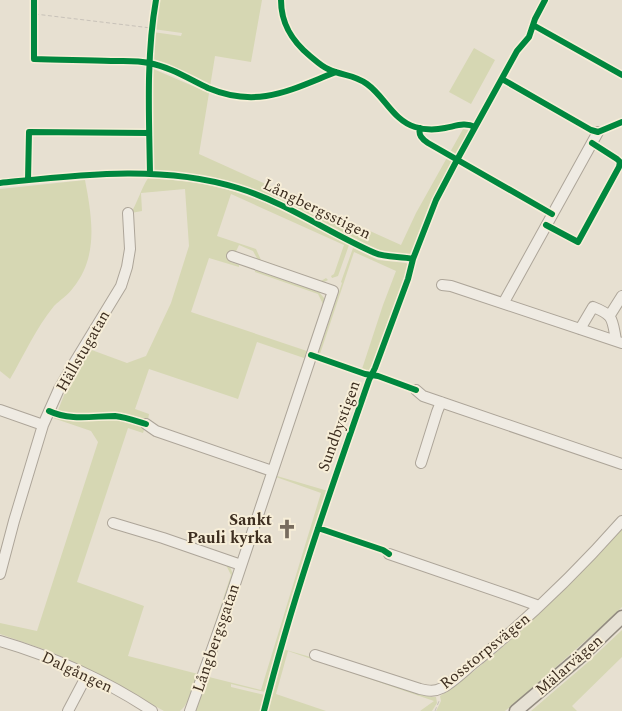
<svg xmlns="http://www.w3.org/2000/svg" width="622" height="711" font-family="Spectral,serif">
<style>
.green{fill:#d6d7b3;fill-rule:evenodd}
.lines{fill:none;stroke-linecap:round;stroke-linejoin:round}
.minor-casing{stroke:#ada599;stroke-width:12}
.major-casing{stroke:#928b80;stroke-width:15}
.path{stroke:#c8c2b9;stroke-width:1;stroke-dasharray:4 2.5;stroke-linecap:butt}
.minor{stroke:#efebe3;stroke-width:10}
.major{stroke:#e6e1d4;stroke-width:12}
.cycleway-casing{stroke:#f7eed8;stroke-width:9}
.cycleway{stroke:#00873e;stroke-width:6}
.labels{text-anchor:middle;dominant-baseline:central;stroke-width:4;stroke-linejoin:round;paint-order:stroke}
.street-label{font-size:16px;fill:#3d2e20;stroke:#f7eed8}
.poi-label{font-size:16px;font-weight:bold;fill:#3d2e20;stroke:#f7eed8;text-anchor:end}
</style>
<rect width="100%" height="100%" fill="#e7e0d1"/>
<path class="green" d="M158 0H262L251 62 215 56 210 87 152 61 153 32 181 36 182 33 153 29Z
M474 48 495 60 471 104 449 92Z
M151 68 209 93 199 154 401 245 416 213 463 129 469 130 472 132 428 214 412 259 379 255 306 216 250 194 213 182 160 175 155 173 152 167Z
M148 178C170 180 192 181 213 186 261 197 306 221 349 245L338 276 332 278 331 276 334 274 344 245 231 194 217 236 256 249 261 260 321 281 326 278 328 280 322 283 259 262 253 251 239 245 231 262 239 265V267L209 258 191 312 307 351 323 304 318 294 255 272V270L319 292 324 298 325 302 308 354 304 358 257 342 238 399 149 369 135 409 149 414 148 420 111 413 101 415 93 416H80L57 413 64 395 89 349 127 363 146 356 171 303 189 246 185 189 141 193 142 211 131 213C138 201 141 189 148 178Z
M85 180C92 217 99 256 73 288 68 295 60 300 54 306 36 328 24 355 10 379L0 371V189Z
M353 248 378 260 406 263 410 266 405 287 371 376 317 357 342 283 341 282ZM354 252 396 271 383 305 361 372 319 357Z
M110 416 146 424 143 433 128 428 77 582 144 606 128 656 198 674 231 575 226 565 187 552V551L226 564 230 567 233 574 192 694 184 707 180 711H164L84 667 49 651 0 634V623L37 631 98 442 91 431 53 418 55 417C76 420 88 422 110 416Z
M277 476 328 491 296 589 265 692 231 684V687L265 695 261 711H195L208 674 209 677 261 690 321 493 276 477Z
M622 528V607L611 618 520 699 505 711H436L441 701 440 696C463 681 485 662 506 644 547 608 585 569 622 528Z
M622 630V657L572 706 577 711H531L587 663Z
M286 650 314 658 431 697H436L437 703 432 711H420L434 701 288 651 276 694 326 711H268L284 651Z"/>
<g class="lines">
<defs>
<path id="minor" d="M442 285 451 286 622 343
M504 302 598 132
M610 315 622 296
M580 329 593 307C614 315 612 319 616 340
M416 390 423 396 622 464
M0 410 43 425
M146 424 156 431 272 471
M421 463 437 412 441 402
M113 523 163 538 241 565
M389 554 514 597 539 606
M0 574 14 521 43 425 59 389 76 360 121 286 127 267 130 249 128 213
M0 641C52 656 107 681 152 711
M315 655 420 689C429 691 434 692 442 688 454 682 468 667 479 659 530 617 578 571 622 521
M68 711 87 675
M190 711 230 599 333 291 232 256"/>
<path id="major" d="M516 711 581 656 622 617"/>
</defs>
<use href="#minor" class="minor-casing"/>
<use href="#major" class="major-casing"/>
<path class="path" d="M35 14 151 28
M435 711 439 701"/>
<use href="#minor" class="minor"/>
<use href="#major" class="major"/>
<defs>
<path id="cycleway" d="M34 0V59C60 60 85 60 111 61 123 61 137 60 149 63 170 67 189 79 208 88 258 109 290 90 336 72
M281 0C281 24 292 41 310 56 315 60 321 66 328 69 342 76 353 74 367 84 385 97 393 120 415 127 425 130 435 130 445 128 456 126 465 122 475 127
M533 25 622 75
M502 79 591 130 598 132 622 122
M420 128C418 135 422 139 428 143L552 214
M150 173C149 115 146 57 156 0
M28 180 29 132 149 133
M0 183C78 175 161 164 238 188 287 203 329 233 375 253 386 258 401 256 413 259
M546 225 578 242 619 167 620 162 617 159 592 143
M311 355 365 374 378 376 416 390
M49 411C70 421 93 416 115 416 126 417 136 421 146 424
M318 528 383 550 389 554
M264 711C292 599 331 489 369 380L375 368 408 279 413 259 436 200 457 160 517 51 529 37 535 19 545 0"/>
</defs>
<use href="#cycleway" class="cycleway-casing"/>
<use href="#cycleway" class="cycleway"/>
</g>
<defs>
<symbol id="church-bare" viewBox="-9 -9 18 18"><path d="M-1.2-6h2.4v3.5h3.3v2.4h-3.3V6h-2.4V-.1h-3.3v-2.4h3.3Z" fill="#786c5e" stroke="#f7eed8" stroke-width="2.5" paint-order="stroke"/></symbol>
</defs>
<g fill-rule="evenodd">
<use href="#church-bare" x="273" y="515" width="28" height="28"/>
</g>
<g class="labels">
<g class="street-label">
<text transform="translate(317 209) rotate(26)">Långbergsstigen</text>
<text transform="translate(83 351) rotate(-60)">Hällstugatan</text>
<text transform="translate(339 426) rotate(-70)">Sundbystigen</text>
<text transform="translate(216 638) rotate(-71)">Långbergsgatan</text>
<text transform="translate(485 651) rotate(-39)">Rosstorpsvägen</text>
<text transform="translate(569 665) rotate(-41)">Mälarvägen</text>
<text transform="translate(77 672) rotate(25)">Dalgången</text>
</g>
<g class="poi-label">
<text x="272" y="520">Sankt<tspan x="272" dy="18">Pauli kyrka</tspan></text>
</g>
</g>
</svg>
